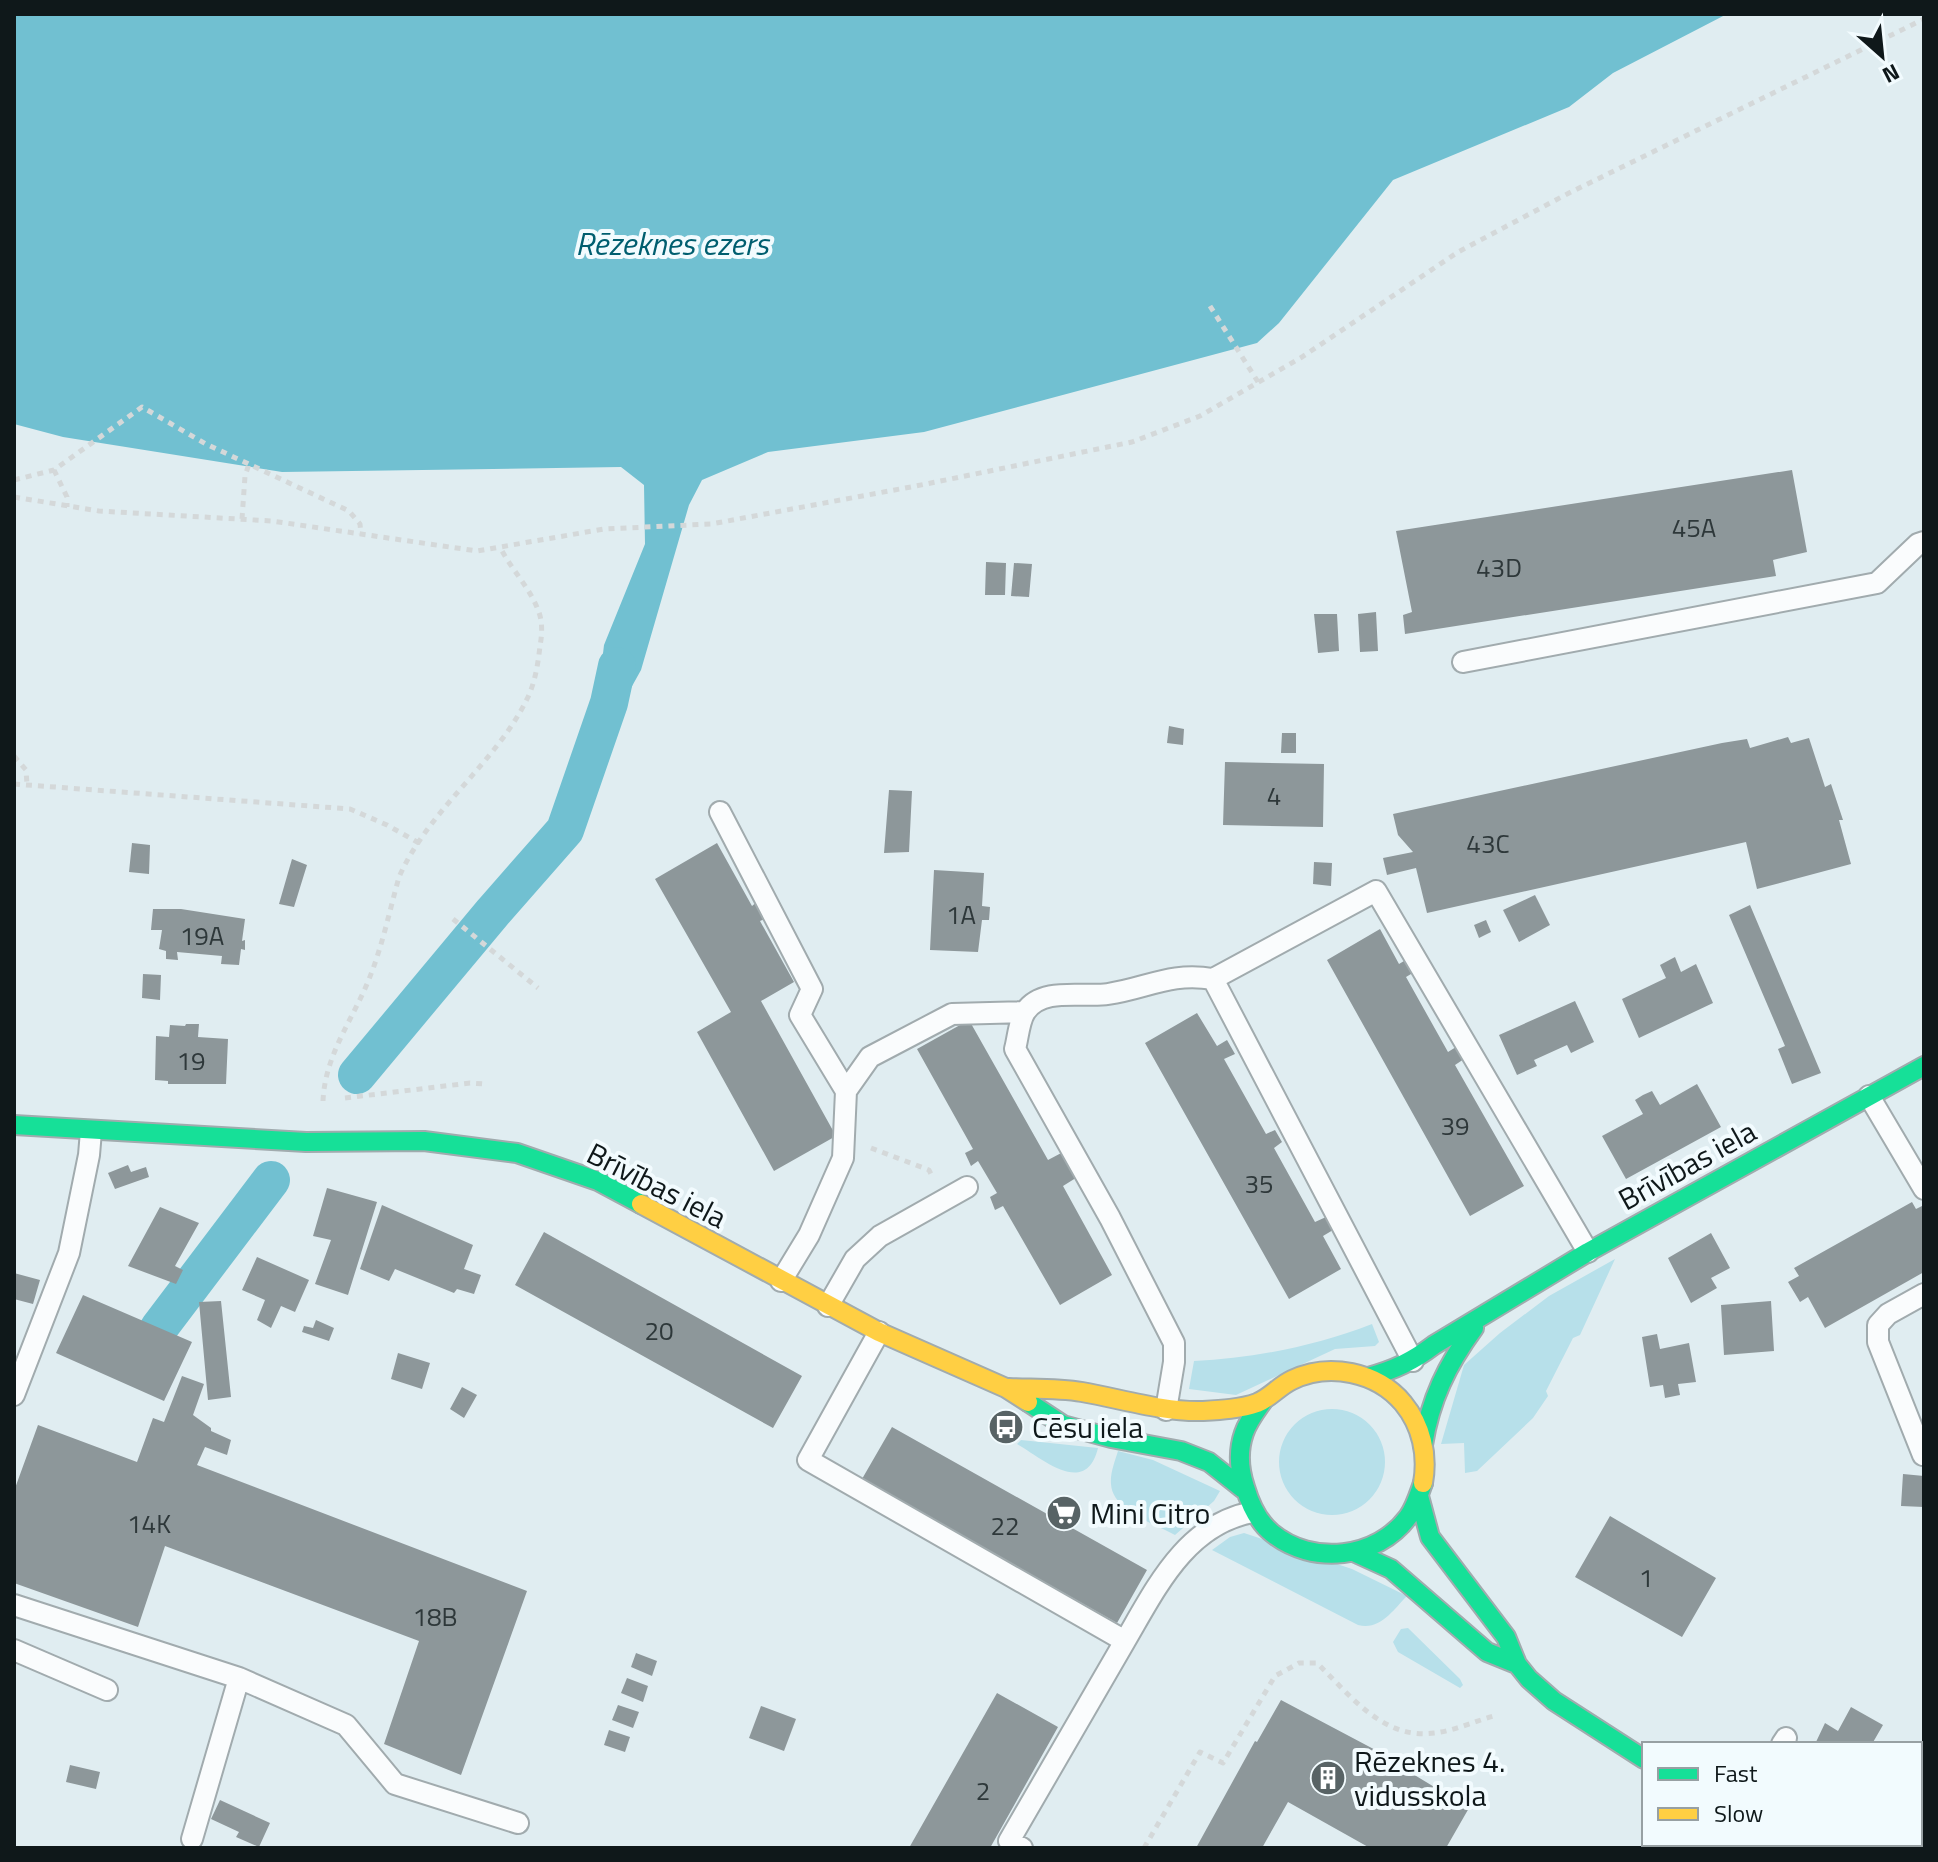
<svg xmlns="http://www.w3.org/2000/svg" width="1938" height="1862" font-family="'Titillium Web',sans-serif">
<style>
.green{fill:#b7e0ea}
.water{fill:#71c0d1}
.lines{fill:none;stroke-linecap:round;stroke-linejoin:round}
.canal{stroke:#71c0d1;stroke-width:38}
.building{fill:#8d979a}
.lane-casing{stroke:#a1abae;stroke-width:24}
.street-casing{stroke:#a1abae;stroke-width:46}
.fast-casing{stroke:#a1abae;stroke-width:22}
.slow-casing{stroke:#a1abae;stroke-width:22}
.path{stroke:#d4d8d9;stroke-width:5;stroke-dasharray:6 6;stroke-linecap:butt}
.lane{stroke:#fafcfd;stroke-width:20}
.street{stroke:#fafcfd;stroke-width:42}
.fast{stroke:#16e098;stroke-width:18}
.slow{stroke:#ffcf43;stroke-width:18}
.labels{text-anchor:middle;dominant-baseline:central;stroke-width:8;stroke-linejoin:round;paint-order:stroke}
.number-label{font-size:26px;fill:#2e383a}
.street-label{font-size:30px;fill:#0f181a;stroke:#f2fbfe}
.poi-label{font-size:30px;fill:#0f181a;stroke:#f2fbfe;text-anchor:start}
.water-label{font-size:32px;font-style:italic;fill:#005e6f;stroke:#f2fbfe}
</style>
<rect width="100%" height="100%" fill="#e0edf1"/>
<path class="green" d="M1615 1259 1580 1335 1573 1338 1546 1391 1548 1396 1533 1418 1477 1471 1465 1473 1464 1443 1441 1444 1464 1365 1500 1333 1549 1296Z
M1372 1324 1379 1342 1375 1346 1335 1349 1236 1395 1189 1389 1194 1361C1255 1358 1315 1346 1372 1324Z
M1279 1462a53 53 0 1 1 106 0a53 53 0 1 1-106 0Z
M1021 1440 1098 1448C1086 1497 1044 1460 1017 1444Z
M1118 1451 1153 1460 1220 1491 1214 1501 1175 1535C1155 1524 1112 1510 1111 1484 1110 1473 1115 1461 1118 1451Z
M1244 1533 1352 1569 1407 1596C1393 1610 1380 1631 1358 1625L1212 1550 1230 1537Z
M1408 1628 1460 1679 1463 1685 1460 1688 1398 1652 1393 1642 1401 1629Z"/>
<path class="water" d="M14 14H1727L1613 73 1569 107 1393 180 1279 323 1257 343 924 432 768 452 702 480 689 505 641 670 616 715 596 713 604 645 645 544 644 485 621 467 282 472 63 437 14 424Z"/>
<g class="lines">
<path class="canal" d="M357 1075 493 912 565 830 609 703 617 666
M159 1328 271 1180"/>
</g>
<path class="building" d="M1792 470 1807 552 1773 560 1776 576 1405 634 1403 615 1412 612 1396 531Z
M986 562 1006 563 1005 595H985Z
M1014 563 1032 564 1029 597 1011 596Z
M1376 612 1378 651 1360 652 1358 614Z
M1314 614H1337L1339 651 1318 653Z
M1169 726 1184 729 1183 745 1167 743Z
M1282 733H1296V753H1281Z
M1788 737 1791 743 1809 738 1825 787 1831 784 1843 820H1839L1851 864 1757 889 1746 842 1427 913 1416 868 1387 875 1383 858 1413 852 1398 835 1393 814 1722 743 1747 739 1750 748Z
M1225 762 1324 764 1323 827 1223 825Z
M889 790 912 791 909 852 884 853Z
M132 843 150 845 149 874 129 872Z
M717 843 752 906 758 901 767 918 760 921 794 982 761 1001 836 1136 774 1171 697 1032 731 1012 655 879Z
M292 859 307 865 294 907 279 904Z
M1314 862 1332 863 1331 886 1313 884Z
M934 870 984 873 982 906 990 907 989 920H982L978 952 930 950Z
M1535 895 1550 925 1519 942 1503 910Z
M1750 905 1821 1073 1792 1084 1778 1049 1785 1046 1729 915Z
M153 909H181L245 919 242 941 245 940V950L241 949 239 965 221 964 222 956 177 952 178 960 166 959V951L159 949 162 930H151Z
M1486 920 1491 932 1479 938 1474 925Z
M1380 929 1399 964 1409 958 1416 971 1406 977 1448 1052 1456 1047 1464 1059 1455 1065 1524 1186 1470 1216 1327 960Z
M1675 957 1681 972 1696 964 1713 1003 1639 1038 1622 999 1666 978 1660 965Z
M143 974 161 975 160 1000 142 998Z
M1575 1001 1594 1042 1571 1053 1567 1045 1534 1060 1537 1066 1517 1075 1499 1035Z
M1197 1013 1217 1046 1227 1040 1235 1054 1224 1059 1266 1134 1275 1130 1282 1142 1274 1148 1315 1222 1326 1217 1333 1230 1323 1236 1341 1269 1289 1299 1145 1043Z
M969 1020 1048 1160 1065 1151 1079 1176 1063 1186 1112 1275 1060 1305 1003 1206 995 1210 990 1197 997 1193 978 1161 971 1166 965 1153 973 1149 917 1049Z
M186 1024H199L198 1037 228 1039 226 1084H168V1081L155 1080 156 1036 169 1037 170 1025 185 1026Z
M1697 1084 1721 1127 1626 1179 1602 1136 1643 1114 1635 1100 1643 1095 1652 1091 1660 1105Z
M128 1165 131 1172 146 1167 149 1177 115 1189 108 1173Z
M327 1188 377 1202 348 1295 315 1284 331 1240 313 1236Z
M1912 1202 1916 1209 1924 1205V1272L1825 1328 1808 1297 1800 1302 1788 1282 1799 1276 1794 1268Z
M382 1205 473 1245 464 1269 481 1275 474 1294 457 1289 454 1293 395 1269 389 1281 360 1269Z
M160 1207 199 1223 175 1266 183 1270 176 1284 128 1266Z
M544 1232 802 1376 773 1428 515 1285Z
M1711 1233 1730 1268 1711 1278 1717 1288 1691 1303 1668 1258Z
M257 1257 309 1280 295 1312 281 1306 271 1328 257 1320 265 1300 242 1290Z
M14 1273 40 1280 33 1304 14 1299Z
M83 1295 192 1342 164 1401 56 1353Z
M221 1301 231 1397 208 1400 199 1302Z
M1771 1301 1774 1351 1724 1355 1721 1305Z
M316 1320 334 1328 329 1341 302 1332 304 1326 313 1328Z
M1657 1334 1660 1349 1689 1343 1696 1382 1678 1384 1680 1395 1665 1398 1663 1385 1650 1387 1642 1337Z
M398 1353 430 1363 422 1389 391 1379Z
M182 1376 204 1384 193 1415 211 1428V1431L231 1440 227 1455 205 1447 197 1465 527 1591 461 1775 384 1744 419 1641 165 1546 138 1627 14 1583V1491L38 1425 137 1462 153 1418 164 1422Z
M462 1387 477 1395 464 1418 450 1409Z
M892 1427 1147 1570 1117 1623 862 1479Z
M1903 1474 1924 1476V1507L1901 1506Z
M1610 1516 1716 1578 1682 1637 1575 1577Z
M636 1653 657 1661 652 1676 631 1667Z
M627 1678 648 1686 643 1702 621 1693Z
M997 1693 1058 1727 990 1848H909Z
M1281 1700 1400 1763 1398 1765 1469 1808 1446 1848H1370L1288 1802 1262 1848H1196L1255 1741 1257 1742Z
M618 1705 639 1712 633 1728 612 1720Z
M761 1706 796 1719 784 1751 749 1738Z
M1851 1707 1883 1725 1872 1744H1820L1816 1742 1825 1723 1838 1731Z
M609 1730 630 1737 625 1752 604 1745Z
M70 1765 100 1772 96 1789 66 1782Z
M220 1800 270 1823 259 1847 236 1837 239 1832 211 1819Z
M1920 1812 1924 1815V1848H1917L1910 1844H1920Z"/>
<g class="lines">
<defs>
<path id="lane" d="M1463 662 1877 583 1918 544 1924 542
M720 812 812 989 800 1015 846 1091
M1869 1096 1924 1189
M781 1281 809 1235 843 1158 846 1091 870 1057 952 1014 1025 1012
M828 1306 855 1259 880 1236 967 1187
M879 1332 808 1460 1125 1641C1156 1588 1186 1524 1253 1512
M1413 1361 1213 979 1376 891 1588 1252
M14 1395 69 1253 89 1155 91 1131
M1166 1410 1174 1362V1343L1110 1218 1015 1049C1018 1038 1019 1021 1025 1012 1042 986 1084 998 1108 994 1148 988 1170 972 1213 979
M1923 1455 1878 1342V1325L1888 1314 1924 1294
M14 1605 239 1678 346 1725 395 1784 518 1823
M14 1650 107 1690
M1782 1744 1786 1738
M192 1839 239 1678
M1022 1848 1009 1841 1125 1641"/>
<path id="street" d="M1694 1848 1696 1844"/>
<path id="fast" d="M14 1125 306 1142 424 1141 517 1153 598 1181 641 1204
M1368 1377C1394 1370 1413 1361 1434 1345L1588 1252 1924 1066
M1263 1401C1256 1411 1248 1421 1244 1433 1238 1450 1239 1469 1245 1487 1250 1504 1257 1521 1272 1533 1312 1566 1377 1559 1408 1517 1415 1508 1419 1494 1423 1483
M1028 1402 1063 1425 1111 1438 1181 1451 1209 1462 1243 1489
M1423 1445C1430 1400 1447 1365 1474 1328
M1419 1496 1430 1537 1506 1637 1517 1664 1529 1679 1554 1701 1644 1759
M1356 1553 1391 1569 1487 1652 1514 1663
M1781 1844 1788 1848"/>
<path id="slow" d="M641 1204 879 1332 1006 1388 1028 1402
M1009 1388C1033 1389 1058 1388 1082 1392 1122 1399 1162 1412 1202 1411 1220 1410 1240 1409 1257 1403 1270 1398 1279 1386 1292 1380 1329 1362 1377 1372 1403 1403 1422 1426 1428 1455 1423 1483"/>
</defs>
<use href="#lane" class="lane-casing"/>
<use href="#street" class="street-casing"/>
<use href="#fast" class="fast-casing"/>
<use href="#slow" class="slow-casing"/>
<path class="path" d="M1210 306 1258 382
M54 470 67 497V507
M14 480 54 470 142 407 206 444 349 511 360 524 361 534
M14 497 99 511 272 521 477 551 604 529 711 524 916 486 1132 442 1200 416 1302 357 1458 252 1569 193 1924 19
M242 519 245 476 249 464
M14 756 26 770 27 785
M14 784 350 809 387 825 419 843
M453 919 538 988
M345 1098 470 1083 484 1084
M323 1101C325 1053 355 1017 371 974 383 943 390 909 399 877 429 809 496 763 527 699 535 683 538 664 540 646 542 635 543 621 538 610 530 588 511 569 500 547
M871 1148 929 1170 931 1174
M1144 1848 1200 1752 1223 1763 1275 1676 1299 1663H1317C1350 1695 1383 1740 1434 1733 1454 1731 1475 1721 1494 1716"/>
<use href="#lane" class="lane"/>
<use href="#street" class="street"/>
<use href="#fast" class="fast"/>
<use href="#slow" class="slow"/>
</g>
<defs>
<symbol id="bus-disc" viewBox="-11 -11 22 22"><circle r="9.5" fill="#586365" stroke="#f2fbfe"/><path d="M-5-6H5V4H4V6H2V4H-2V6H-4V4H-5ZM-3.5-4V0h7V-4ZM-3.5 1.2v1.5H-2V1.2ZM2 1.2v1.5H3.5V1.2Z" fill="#fff"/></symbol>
<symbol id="supermarket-disc" viewBox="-11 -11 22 22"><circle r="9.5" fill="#586365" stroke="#f2fbfe"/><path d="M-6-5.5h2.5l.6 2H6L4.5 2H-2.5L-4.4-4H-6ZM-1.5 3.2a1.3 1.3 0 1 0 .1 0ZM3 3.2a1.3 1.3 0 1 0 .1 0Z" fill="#fff"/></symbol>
<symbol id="building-disc" viewBox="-11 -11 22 22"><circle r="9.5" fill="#586365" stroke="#f2fbfe"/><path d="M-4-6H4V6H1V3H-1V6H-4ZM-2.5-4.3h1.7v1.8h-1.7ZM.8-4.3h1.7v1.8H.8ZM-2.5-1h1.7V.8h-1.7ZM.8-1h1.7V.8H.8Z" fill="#fff"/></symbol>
</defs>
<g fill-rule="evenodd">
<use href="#bus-disc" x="986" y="1407" width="40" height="40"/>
<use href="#supermarket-disc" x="1044" y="1493" width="40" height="40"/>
<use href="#building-disc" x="1308" y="1758" width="40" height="40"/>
</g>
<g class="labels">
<g class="number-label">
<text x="1694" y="527">45A</text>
<text x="1499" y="567">43D</text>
<text x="1274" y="795">4</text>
<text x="1488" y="843">43C</text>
<text x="961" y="914">1A</text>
<text x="202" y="935">19A</text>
<text x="191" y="1060">19</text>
<text x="1455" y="1125">39</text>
<text x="1259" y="1183">35</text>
<text x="659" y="1330">20</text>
<text x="149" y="1523">14K</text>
<text x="1005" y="1525">22</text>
<text x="1646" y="1577">1</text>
<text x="435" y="1616">18B</text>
<text x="983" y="1790">2</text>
</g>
<g class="street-label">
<text transform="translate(1687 1165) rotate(-29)">Brīvības iela</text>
<text transform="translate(657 1185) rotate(27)">Brīvības iela</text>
</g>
<g class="poi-label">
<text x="1032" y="1427">Cēsu iela</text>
<text x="1090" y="1513">Mini Citro</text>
<text x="1354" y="1761">Rēzeknes 4.<tspan x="1354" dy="34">vidusskola</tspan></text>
</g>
<g class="water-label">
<text x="672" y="243">Rēzeknes ezers</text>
</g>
</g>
<rect width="1938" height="1862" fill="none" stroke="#0f181a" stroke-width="32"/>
<rect x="1642" y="1742" width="280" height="104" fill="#f2fbfe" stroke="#97a0a3" stroke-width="2"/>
<rect x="1658" y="1768" width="40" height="12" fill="#16e098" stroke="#97a0a3" stroke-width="2"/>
<text x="1714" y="1782" font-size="24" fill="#0f181a">Fast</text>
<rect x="1658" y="1808" width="40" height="12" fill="#ffcf43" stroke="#97a0a3" stroke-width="2"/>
<text x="1714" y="1822" font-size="24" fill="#0f181a">Slow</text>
<g transform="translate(1882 56) rotate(153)" stroke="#f2fbfe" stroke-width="6" paint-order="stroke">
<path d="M0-6L14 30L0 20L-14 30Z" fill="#0f181a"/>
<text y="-12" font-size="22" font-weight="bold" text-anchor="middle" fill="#0f181a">N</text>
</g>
</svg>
